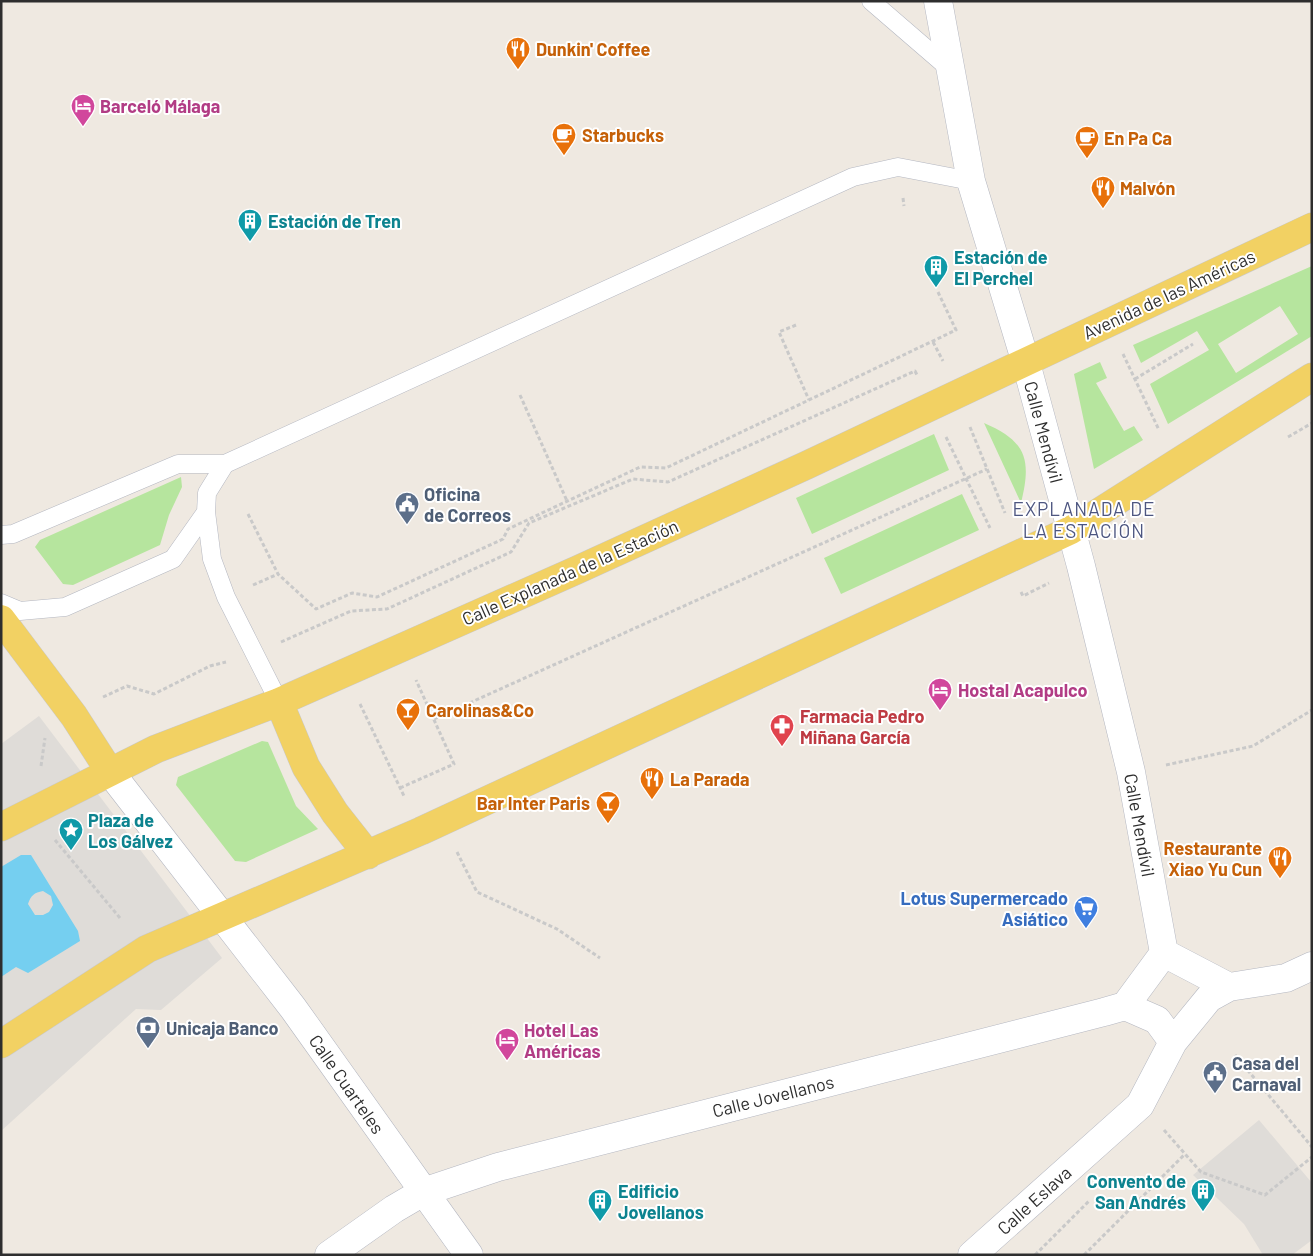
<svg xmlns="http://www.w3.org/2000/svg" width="1313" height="1256" font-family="Barlow,sans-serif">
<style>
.green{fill:#b6e59e;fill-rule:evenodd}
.plaza{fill:#dfdcd8}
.water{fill:#75cff0;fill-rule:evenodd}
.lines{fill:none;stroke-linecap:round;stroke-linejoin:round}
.lane-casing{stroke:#b4b7c1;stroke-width:19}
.street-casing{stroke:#b4b7c1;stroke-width:29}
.secondary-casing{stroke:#b4b7c1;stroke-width:29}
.primary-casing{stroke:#c9c9c9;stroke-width:29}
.path{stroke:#c9c9c9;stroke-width:3;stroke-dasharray:4 2.5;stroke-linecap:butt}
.lane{stroke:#fff;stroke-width:18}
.street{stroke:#fff;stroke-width:28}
.secondary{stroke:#fff;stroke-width:28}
.primary{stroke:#f2d163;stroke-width:28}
.labels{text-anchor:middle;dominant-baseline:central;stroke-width:4;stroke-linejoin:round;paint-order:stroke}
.food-label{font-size:18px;font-weight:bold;fill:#c56008;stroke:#fff;text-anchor:start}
.hotel-label{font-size:18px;font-weight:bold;fill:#b23c85;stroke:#fff;text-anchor:start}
.culture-label{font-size:18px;font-weight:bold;fill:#0d838f;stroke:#fff;text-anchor:start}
.street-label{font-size:18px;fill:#2e2e2e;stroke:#fff}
.service-label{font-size:18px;font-weight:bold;fill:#4e5e75;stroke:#fff;text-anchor:start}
.health-label{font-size:18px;font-weight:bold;fill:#be3a42;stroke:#fff;text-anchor:start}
.shop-label{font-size:18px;font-weight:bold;fill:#366cbe;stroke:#fff;text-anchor:end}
.neighbourhood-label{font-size:19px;letter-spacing:1px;fill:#4d5680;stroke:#fff}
</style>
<rect width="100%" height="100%" fill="#efe9e1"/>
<path class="green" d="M1312 266V336L1168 424 1150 384 1209 350 1197 331 1141 363 1133 345ZM1280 306 1298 334 1236 373 1218 344Z
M1100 362 1107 378 1096 383 1124 431 1134 426 1143 440 1094 469 1074 374Z
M984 423C1026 441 1032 459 1021 503Z
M934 434 949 470 812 534 796 498Z
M181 477 182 487 169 515 160 545 73 585 63 584 35 547 40 540Z
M962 494 979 530 841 594 824 558Z
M262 741 268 742 296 806 318 829 246 862 235 861 176 785 178 777Z"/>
<path class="plaza" d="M39 716 222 958 161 1010 136 1009 1 1131V744Z
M1259 1120 1312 1183V1240L1292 1255H1263L1244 1224 1193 1175Z"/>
<path class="water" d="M21 855H31L78 931 80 941 28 973 16 967 1 977V867ZM43 891 51 896 53 905 49 912 43 915H35L28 904C31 895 34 893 43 891Z"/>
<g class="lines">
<defs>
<path id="lane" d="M871 1 951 70
M225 464 207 493 206 512 212 559 226 597 279 702
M1 535 13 534 178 464H225L853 177 898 167 971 181
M1 603 20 611 65 607 173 559 206 512"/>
<path id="street" d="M938 1 971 181 1026 363 1081 566 1131 772 1164 953
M1164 953 1229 987
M1125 1006 1164 953
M329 1255 394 1209 423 1192 498 1167 1104 1012 1125 1006 1157 1020 1173 1042
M972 1255 1140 1105 1173 1042 1209 998 1229 987 1286 978 1312 966"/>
<path id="secondary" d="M110 772 293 1008 469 1255"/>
<path id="primary" d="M1 619 74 716 110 772
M279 702 306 767 335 813 368 855
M1 827 156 749 279 702 577 570 807 465 1312 227
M1 1044 147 949 421 831 1071 530 1312 377"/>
</defs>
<use href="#lane" class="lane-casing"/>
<use href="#street" class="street-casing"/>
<use href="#secondary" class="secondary-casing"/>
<use href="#primary" class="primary-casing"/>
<path class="path" d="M903 198 904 206
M796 325 779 332 809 400
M933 342 943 361
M1123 354 1159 430
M1135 379 1193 344
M520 395 567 501
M970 427 1005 513
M946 437 990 528
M1288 437 1312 423
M248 514 278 574 316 609 352 593 377 597 503 539 508 529 640 467 666 468 956 330 938 292
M253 585 278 574
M1021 592 1023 596 1049 583
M281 642 351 611 387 609 511 552 529 523 633 479 668 482 915 371 917 375
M103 697 127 686 154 694 210 666 226 662
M360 704 404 796
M434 719 987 469
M1166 765 1253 746 1312 710
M41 766 45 738
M400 788 454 764 416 680
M55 840 120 918
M457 852 477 892 557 929 600 958
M1235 1055 1312 1147
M1164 1130 1201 1172 1265 1195 1312 1157
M1035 1255 1089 1201
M1084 1255 1185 1154"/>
<use href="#lane" class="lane"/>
<use href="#street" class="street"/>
<use href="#secondary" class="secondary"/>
<use href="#primary" class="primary"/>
</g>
<defs>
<symbol id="restaurant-pin" viewBox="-11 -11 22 30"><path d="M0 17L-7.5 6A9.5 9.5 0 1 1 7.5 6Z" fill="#e8710a" stroke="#fff"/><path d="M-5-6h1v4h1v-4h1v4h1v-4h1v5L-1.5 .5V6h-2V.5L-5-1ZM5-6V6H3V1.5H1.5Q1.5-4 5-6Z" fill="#fff"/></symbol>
<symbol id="hotel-pin" viewBox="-11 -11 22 30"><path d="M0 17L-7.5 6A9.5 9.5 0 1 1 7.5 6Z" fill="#d1479c" stroke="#fff"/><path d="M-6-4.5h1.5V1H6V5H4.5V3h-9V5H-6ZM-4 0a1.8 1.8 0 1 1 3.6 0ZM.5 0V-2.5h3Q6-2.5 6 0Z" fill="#fff"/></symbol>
<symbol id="cafe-pin" viewBox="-11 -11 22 30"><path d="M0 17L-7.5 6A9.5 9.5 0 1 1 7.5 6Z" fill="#e8710a" stroke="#fff"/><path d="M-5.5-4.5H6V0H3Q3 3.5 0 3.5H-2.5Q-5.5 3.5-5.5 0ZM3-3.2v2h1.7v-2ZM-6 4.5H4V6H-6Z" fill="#fff"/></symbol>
<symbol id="building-pin" viewBox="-11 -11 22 30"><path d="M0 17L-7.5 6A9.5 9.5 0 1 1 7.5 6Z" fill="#0f9aa8" stroke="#fff"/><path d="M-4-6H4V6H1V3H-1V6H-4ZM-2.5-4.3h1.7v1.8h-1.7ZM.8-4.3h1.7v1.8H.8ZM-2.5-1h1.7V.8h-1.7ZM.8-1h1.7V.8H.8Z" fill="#fff"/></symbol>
<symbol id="civic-pin" viewBox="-11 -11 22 30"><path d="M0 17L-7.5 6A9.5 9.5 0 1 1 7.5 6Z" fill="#5c6f8a" stroke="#fff"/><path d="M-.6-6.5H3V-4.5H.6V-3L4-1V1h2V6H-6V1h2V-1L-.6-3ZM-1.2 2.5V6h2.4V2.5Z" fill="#fff"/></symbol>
<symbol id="bar-pin" viewBox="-11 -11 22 30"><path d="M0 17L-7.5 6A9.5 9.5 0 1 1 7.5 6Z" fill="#e8710a" stroke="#fff"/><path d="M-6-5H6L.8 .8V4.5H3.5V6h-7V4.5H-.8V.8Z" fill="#fff"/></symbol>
<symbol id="pharmacy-pin" viewBox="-11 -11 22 30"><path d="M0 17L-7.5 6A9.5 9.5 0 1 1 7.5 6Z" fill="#e0444e" stroke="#fff"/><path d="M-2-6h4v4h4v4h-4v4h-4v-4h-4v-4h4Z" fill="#fff"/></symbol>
<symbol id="sight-pin" viewBox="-11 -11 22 30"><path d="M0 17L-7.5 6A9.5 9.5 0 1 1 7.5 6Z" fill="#0f9aa8" stroke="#fff"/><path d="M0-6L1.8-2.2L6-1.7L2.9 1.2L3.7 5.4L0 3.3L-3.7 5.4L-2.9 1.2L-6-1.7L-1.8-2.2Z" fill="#fff"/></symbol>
<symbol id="supermarket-pin" viewBox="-11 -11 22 30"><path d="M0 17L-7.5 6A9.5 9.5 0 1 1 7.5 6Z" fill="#3f7fe0" stroke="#fff"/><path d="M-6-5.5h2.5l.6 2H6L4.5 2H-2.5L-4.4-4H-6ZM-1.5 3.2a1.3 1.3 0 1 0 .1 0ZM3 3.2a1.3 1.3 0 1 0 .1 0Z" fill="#fff"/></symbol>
<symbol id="bank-pin" viewBox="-11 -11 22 30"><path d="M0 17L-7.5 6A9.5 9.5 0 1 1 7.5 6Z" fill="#5c6f8a" stroke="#fff"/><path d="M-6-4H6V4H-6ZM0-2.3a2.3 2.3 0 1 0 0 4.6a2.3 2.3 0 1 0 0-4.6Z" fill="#fff"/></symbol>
</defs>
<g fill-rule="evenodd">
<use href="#restaurant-pin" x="504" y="35" width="28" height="38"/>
<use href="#hotel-pin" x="69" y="92" width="28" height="38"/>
<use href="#cafe-pin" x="550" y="121" width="28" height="38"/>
<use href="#cafe-pin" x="1073" y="124" width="28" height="38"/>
<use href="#restaurant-pin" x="1089" y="174" width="28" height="38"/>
<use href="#building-pin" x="236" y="207" width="28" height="38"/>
<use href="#building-pin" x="922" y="253" width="28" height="38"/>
<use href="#civic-pin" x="393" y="490" width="28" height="38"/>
<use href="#hotel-pin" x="926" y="676" width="28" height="38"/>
<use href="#bar-pin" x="394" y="696" width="28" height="38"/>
<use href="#pharmacy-pin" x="768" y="712" width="28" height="38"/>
<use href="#restaurant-pin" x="638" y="765" width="28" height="38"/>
<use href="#bar-pin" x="594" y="789" width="28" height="38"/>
<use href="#sight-pin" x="57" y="816" width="28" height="38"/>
<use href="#restaurant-pin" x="1266" y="844" width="28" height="38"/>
<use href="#supermarket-pin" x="1072" y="894" width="28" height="38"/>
<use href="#bank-pin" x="134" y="1014" width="28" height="38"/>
<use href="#hotel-pin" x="493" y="1026" width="28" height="38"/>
<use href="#civic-pin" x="1201" y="1059" width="28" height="38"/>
<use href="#building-pin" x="1189" y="1177" width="28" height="38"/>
<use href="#building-pin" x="586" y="1187" width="28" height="38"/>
</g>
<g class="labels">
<g class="food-label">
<text x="536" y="49">Dunkin' Coffee</text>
<text x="582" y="135">Starbucks</text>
<text x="1104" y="138">En Pa Ca</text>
<text x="1120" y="188">Malvón</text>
<text x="426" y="710">Carolinas&amp;Co</text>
<text x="670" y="779">La Parada</text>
<text x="590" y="803" text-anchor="end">Bar Inter Paris</text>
<text x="1262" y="848" text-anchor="end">Restaurante<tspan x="1262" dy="21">Xiao Yu Cun</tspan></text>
</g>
<g class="hotel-label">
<text x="100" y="106">Barceló Málaga</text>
<text x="958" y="690">Hostal Acapulco</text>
<text x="524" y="1030">Hotel Las<tspan x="524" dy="21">Américas</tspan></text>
</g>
<g class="culture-label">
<text x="268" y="221">Estación de Tren</text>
<text x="954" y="257">Estación de<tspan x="954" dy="21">El Perchel</tspan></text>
<text x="88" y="820">Plaza de<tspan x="88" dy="21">Los Gálvez</tspan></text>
<text x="1186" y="1181" text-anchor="end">Convento de<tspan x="1186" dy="21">San Andrés</tspan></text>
<text x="618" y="1191">Edificio<tspan x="618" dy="21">Jovellanos</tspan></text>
</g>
<g class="street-label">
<text transform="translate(1169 294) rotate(-25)">Avenida de las Américas</text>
<text transform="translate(1044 432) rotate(75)">Calle Mendívil</text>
<text transform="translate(570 572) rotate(-24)">Calle Explanada de la Estación</text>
<text transform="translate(1140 825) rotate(80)">Calle Mendívil</text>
<text transform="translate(347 1084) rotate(55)">Calle Cuarteles</text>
<text transform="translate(773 1096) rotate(-14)">Calle Jovellanos</text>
<text transform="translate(1034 1200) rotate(-42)">Calle Eslava</text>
</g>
<g class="service-label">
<text x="424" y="494">Oficina<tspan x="424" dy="21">de Correos</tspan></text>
<text x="166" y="1028">Unicaja Banco</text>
<text x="1232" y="1063">Casa del<tspan x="1232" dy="21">Carnaval</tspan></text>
</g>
<g class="health-label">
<text x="800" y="716">Farmacia Pedro<tspan x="800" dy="21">Miñana García</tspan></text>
</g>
<g class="shop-label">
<text x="1068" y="898">Lotus Supermercado<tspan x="1068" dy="21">Asiático</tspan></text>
</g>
<g class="neighbourhood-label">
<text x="1084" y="508">EXPLANADA DE<tspan x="1084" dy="22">LA ESTACIÓN</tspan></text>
</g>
</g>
<rect width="1313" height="1256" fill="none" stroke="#2e2e2e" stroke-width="5"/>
</svg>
